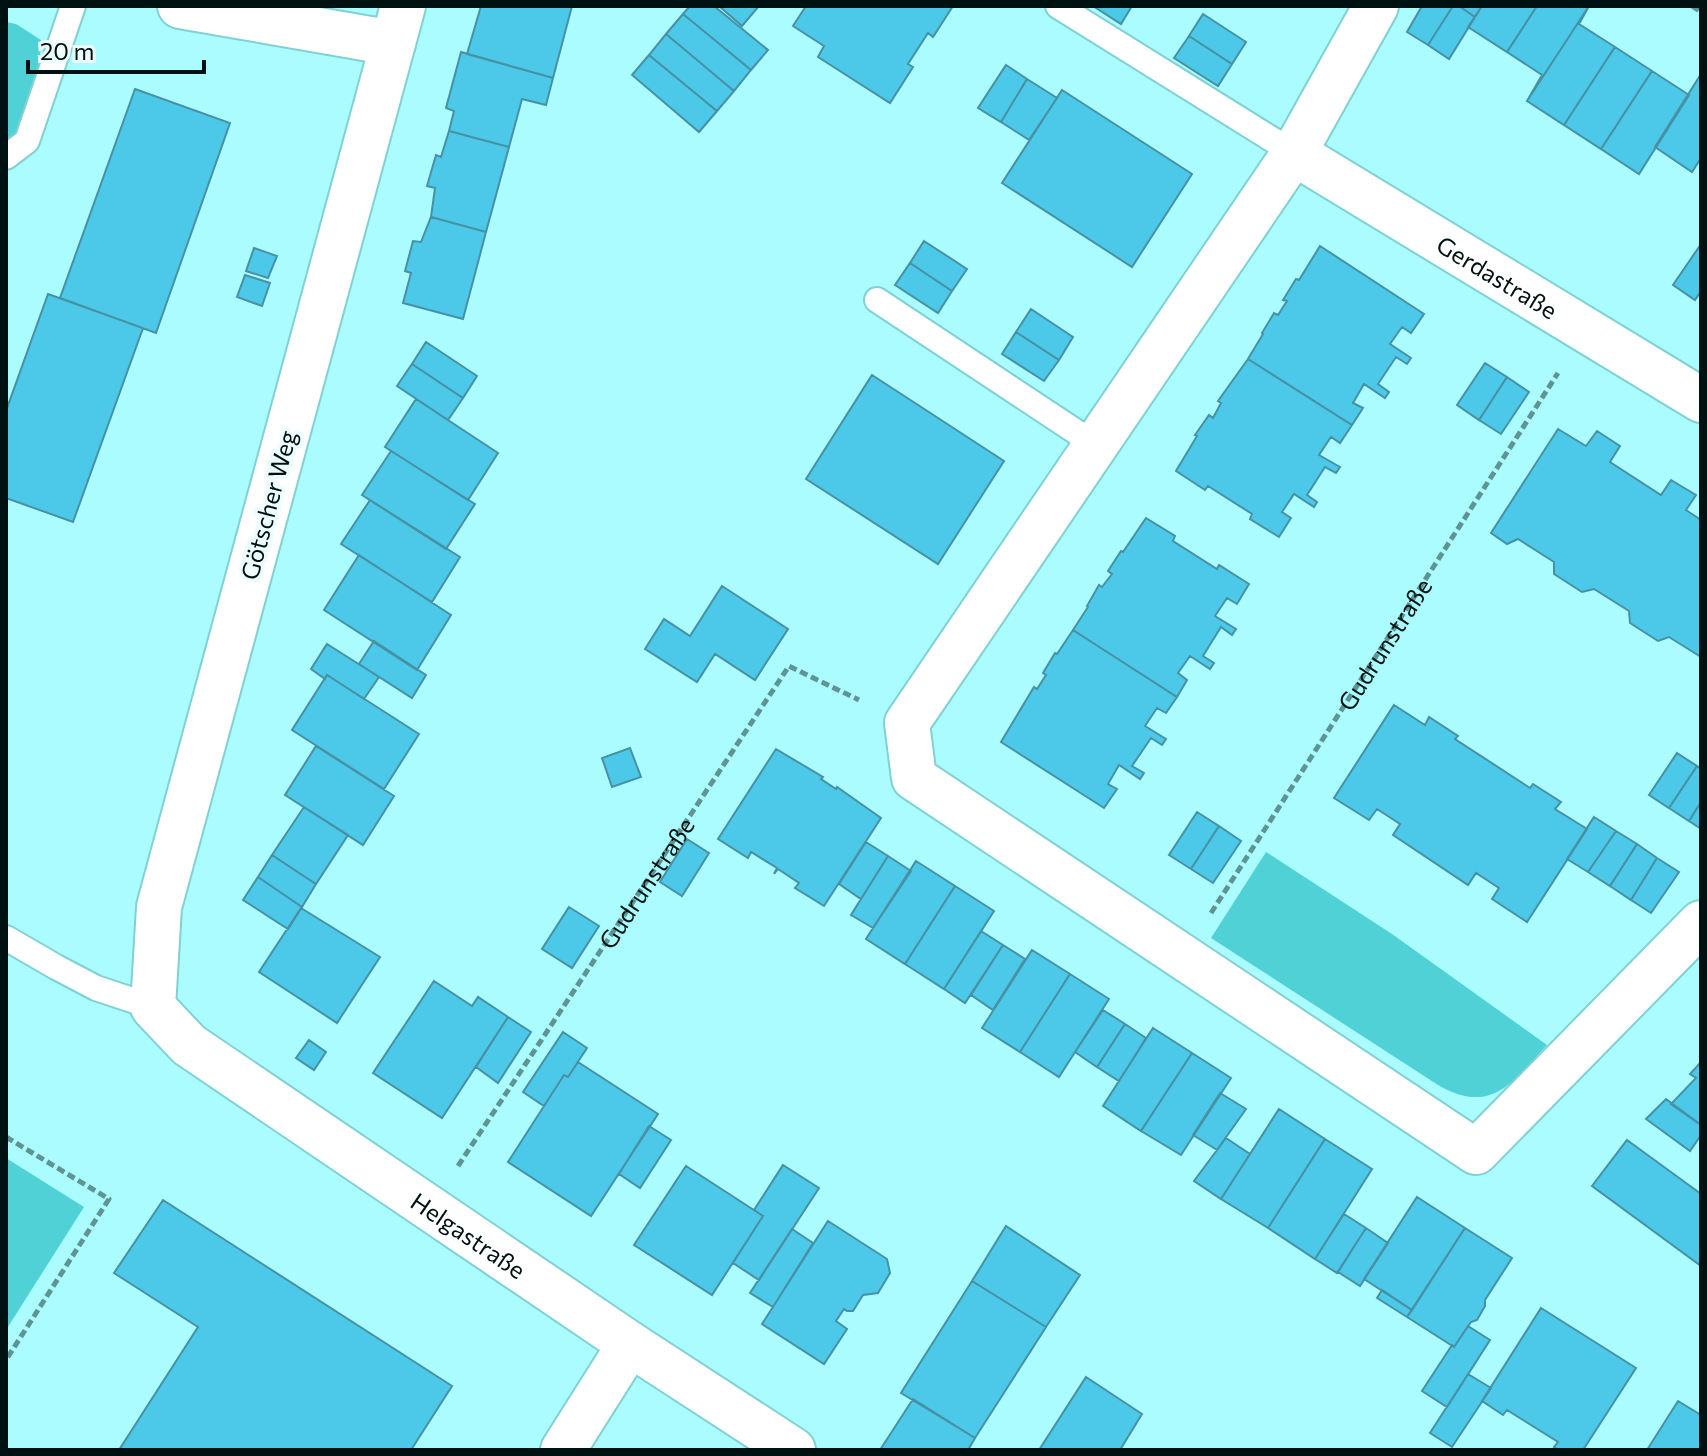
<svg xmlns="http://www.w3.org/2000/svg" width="1707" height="1456" font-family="Commissioner,sans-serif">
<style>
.green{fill:#50d1d5}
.building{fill:#4cc9e8;stroke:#4791a5;stroke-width:2}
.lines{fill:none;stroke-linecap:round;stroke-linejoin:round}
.service-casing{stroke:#81d1d3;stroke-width:28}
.minor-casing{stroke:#81d1d3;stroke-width:48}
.path{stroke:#5f9495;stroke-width:5;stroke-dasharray:8 4;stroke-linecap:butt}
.service{stroke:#fff;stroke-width:24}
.minor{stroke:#fff;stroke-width:44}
.labels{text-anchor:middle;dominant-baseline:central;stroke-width:8;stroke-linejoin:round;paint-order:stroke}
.street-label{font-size:24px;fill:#011;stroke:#edfcfc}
</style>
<rect width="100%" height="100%" fill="#abfcfe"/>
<path class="green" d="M6 22 16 24 41 40 39 73 22 132 6 143Z
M1266 852 1392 934 1547 1045C1513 1082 1491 1116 1438 1085L1211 938Z
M6 1158 84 1207 6 1330Z"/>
<path class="building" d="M481 6H572L553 78 467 54Z
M690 6H714L768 50 751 70 683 14Z
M719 6H759L742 26Z
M806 6H953L933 37 928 33 908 64 913 67 890 103 818 57 824 46 793 26Z
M1093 6H1132L1121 24Z
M1422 6H1453L1428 45 1407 32Z
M1453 6H1459L1475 17 1449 59 1428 45Z
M1459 6H1482L1475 17Z
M1482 6H1537L1507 52 1468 27Z
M1537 6H1589L1527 101 1542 75 1507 52Z
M1589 6 1579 24 1615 47 1564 125 1527 101Z
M683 14 751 70 734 91 666 34Z
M1203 14 1246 42 1232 64 1189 36Z
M666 34 734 91 717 111 649 55Z
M1189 36 1232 64 1218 86 1174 58Z
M1615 47 1652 71 1601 149 1564 125Z
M461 52 553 78 546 105 522 99 509 147 449 131 454 111 446 108Z
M649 55 717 111 699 132 632 75Z
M1006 65 1027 79 1001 122 978 108Z
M1652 71 1689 95 1639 174 1601 149Z
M1701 74V158L1692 172 1655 147Z
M1027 79 1057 98 1029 140 1001 122Z
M135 89 230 123 156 333 60 298Z
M1062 90 1192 174 1132 267 1002 183Z
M449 131 509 147 486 232 431 217 435 188 427 186 436 155 441 157Z
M431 217 486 232 463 319 403 303 411 273 405 271 413 241 421 242Z
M924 241 967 269 952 291 910 263Z
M1701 244V291L1695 300 1673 285Z
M1320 246 1424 314 1411 333 1402 327 1390 344 1411 358 1407 364 1396 357 1378 384 1389 392 1385 398 1364 384 1353 403 1363 408 1352 425 1248 359 1263 334 1262 333 1274 313 1278 315 1287 301 1283 300 1296 279 1299 280Z
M254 248 277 256 268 278 246 271Z
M910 263 952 291 938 313 895 285Z
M245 275 270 283 262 306 237 297Z
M48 294 143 328 73 522 6 498V411Z
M1031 309 1073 337 1059 360 1016 332Z
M1016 332 1059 360 1044 381 1002 354Z
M426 342 477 376 463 398 412 364Z
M1248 359 1352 425 1340 443 1331 437 1319 455 1340 467 1336 473 1325 467 1307 495 1317 502 1314 507 1294 494 1282 512 1291 518 1279 537 1250 519 1252 514 1208 486 1205 490 1176 471 1197 436 1195 435 1209 415 1213 418 1221 403 1218 401Z
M1485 363 1507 377 1479 420 1457 405Z
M412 364 463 398 448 420 397 386Z
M872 375 1004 461 938 564 806 479Z
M1507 377 1529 392 1501 434 1479 420Z
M416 399 498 453 468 500 385 447Z
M1558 429 1586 446 1597 431 1620 446 1610 462 1661 495 1671 480 1696 495 1686 510 1701 520V657L1669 637 1658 641 1630 623 1629 611 1594 589 1582 592 1554 574V562L1518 539 1507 544 1491 533Z
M391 451 475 504 446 549 362 495Z
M370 500 460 557 432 602 341 544Z
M1146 518 1175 536 1173 541 1217 569 1219 565 1249 584 1237 604 1227 598 1215 616 1236 629 1232 635 1221 627 1203 656 1214 663 1210 669 1190 656 1178 673 1187 680 1177 697 1073 630 1088 607 1087 606 1099 585 1102 587 1112 574 1108 571 1121 551 1123 552Z
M359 555 451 615 417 670 324 610Z
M722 586 788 629 755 680 715 654 697 682 645 649 664 619 690 636Z
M1073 630 1177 697 1166 713 1157 708 1145 726 1166 739 1162 745 1151 738 1132 766 1144 773 1140 779 1119 765 1108 784 1117 789 1104 808 1001 742 1034 687 1037 689 1046 675 1043 673 1055 653 1057 654Z
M374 641 426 675 412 698 359 664Z
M327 644 379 677 364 699 327 675 325 679 311 669Z
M327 675 419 734 384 789 292 730Z
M1394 705 1425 725 1429 717 1458 736 1455 739 1530 788 1533 784 1561 802 1555 809 1587 829 1527 922 1492 899 1499 888 1476 873 1468 885 1393 835 1400 824 1377 809 1369 820 1334 798Z
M316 746 394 796 363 845 285 795Z
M630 748 641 777 612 787 602 758Z
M776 749 823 777 821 779 836 789 837 787 881 818 824 906 795 888 799 883 778 869 774 874 777 868 751 852 748 858 718 839Z
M1677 753 1697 766 1669 808 1649 795Z
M1697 766 1701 769V802L1689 821 1669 808Z
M1701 802V829L1689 821Z
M304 807 348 835 316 884 272 855Z
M1197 812 1219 826 1191 869 1169 855Z
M1594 817 1616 831 1588 872 1567 859Z
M1219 826 1241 841 1213 883 1191 869Z
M1616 831 1637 844 1610 886 1588 872Z
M687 839 709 853 682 896 660 882Z
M866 842 888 856 861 899 839 884Z
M1637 844 1657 858 1631 900 1610 886Z
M272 855 316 884 302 907 258 877Z
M888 856 911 871 873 928 851 915Z
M1657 858 1679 872 1651 913 1631 900Z
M916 861 955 886 905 964 866 939Z
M258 877 302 907 288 929 243 900Z
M955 886 994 911 944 989 905 964Z
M569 907 599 926 572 968 542 949Z
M301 908 380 957 337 1023 259 972Z
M981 931 1003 945 965 1003 944 989Z
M1003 945 1025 959 993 1010 971 995Z
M1032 950 1070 974 1020 1052 982 1028Z
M1070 974 1109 999 1059 1077 1020 1052Z
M434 981 472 1006 478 997 508 1017 442 1118 373 1073Z
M1103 1010 1125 1024 1097 1067 1075 1052Z
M508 1017 531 1032 498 1083 476 1067Z
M1125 1024 1146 1038 1119 1081 1097 1067Z
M1153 1028 1192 1053 1141 1131 1103 1106Z
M563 1032 587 1048 568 1077 564 1075 544 1106 523 1092Z
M309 1040 326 1052 314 1070 296 1058Z
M1192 1053 1231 1078 1181 1155 1141 1131Z
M578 1062 658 1114 591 1216 508 1162 564 1075 568 1077Z
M1701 1062V1125L1671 1104 1696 1078 1690 1074Z
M1220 1093 1246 1109 1217 1150 1193 1135Z
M1666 1099 1701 1125V1135L1690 1151 1646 1119Z
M1279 1109 1325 1139 1268 1228 1221 1199Z
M649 1126 671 1140 640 1188 619 1174Z
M1226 1138 1250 1154 1221 1199 1194 1181Z
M1325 1139 1372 1169 1315 1259 1268 1228Z
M1627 1140 1701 1194V1266L1592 1186Z
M783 1165 819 1188 759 1280 733 1263 763 1216 754 1210Z
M686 1166 763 1216 712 1295 634 1245Z
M1417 1197 1465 1228 1412 1310 1364 1279Z
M163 1200 452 1386 411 1450H119L198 1327 114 1273Z
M1344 1214 1366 1228 1337 1273 1315 1259Z
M828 1221 887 1259 890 1273 878 1293 863 1295 853 1311H847L844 1309 836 1321 847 1329 824 1364 762 1324Z
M1006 1226 1080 1275 1046 1327 972 1281Z
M1366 1228 1388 1243 1360 1286 1338 1272Z
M1465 1228 1512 1258 1485 1300V1306L1477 1320 1471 1322 1454 1347 1407 1317Z
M792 1229 813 1243 773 1307 750 1293Z
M972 1281 1046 1327 975 1438 901 1393Z
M1382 1290 1412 1310 1407 1317 1377 1298Z
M1541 1308 1636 1368 1583 1450H1558L1554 1447 1558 1442 1507 1410 1503 1415 1482 1401Z
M1468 1326 1490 1340 1447 1407 1422 1391 1452 1345 1454 1347Z
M1468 1374 1491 1388 1452 1447 1430 1433Z
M1086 1377 1142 1414 1120 1450H1039Z
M913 1399 975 1438 968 1450H880Z
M1678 1401 1701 1415V1450H1647Z"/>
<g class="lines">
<defs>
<path id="service" d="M1058 6 1294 153
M6 157 27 141 73 6
M877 300 1096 445
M6 938 56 967 96 988 153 1007"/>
<g id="minor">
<path d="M180 6 393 43"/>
<path id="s3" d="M403 6 159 907 153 1007 189 1045 630 1344 793 1450"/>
<path d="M1376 6 1294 153 907 723 914 778 1476 1152 1701 923"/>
<path id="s4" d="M1294 153 1701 400"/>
<path d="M563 1450 630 1344"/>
</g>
</defs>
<use href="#service" class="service-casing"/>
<use href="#minor" class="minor-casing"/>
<g class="path">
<path d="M1692 6 1701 12"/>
<path id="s1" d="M1211 913 1558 373"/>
<path d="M6 1137 109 1199 6 1360"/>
<path id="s2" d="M458 1166 789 666 859 700"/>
</g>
<use href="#service" class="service"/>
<use href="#minor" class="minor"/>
</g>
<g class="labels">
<g class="street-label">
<text stroke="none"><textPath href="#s4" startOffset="238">Gerdastraße</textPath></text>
<text transform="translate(268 505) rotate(-75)">Götscher Weg</text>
<text stroke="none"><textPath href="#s1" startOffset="320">Gudrunstraße</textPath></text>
<text stroke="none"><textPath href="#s2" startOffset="340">Gudrunstraße</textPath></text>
<text stroke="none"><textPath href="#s3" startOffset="1424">Helgastraße</textPath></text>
</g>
</g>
<rect width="1707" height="1456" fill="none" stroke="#001111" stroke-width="16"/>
<path d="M28 60v12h176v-12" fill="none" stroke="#001111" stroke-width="4"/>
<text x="40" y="60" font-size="24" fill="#001111" stroke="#edfcfc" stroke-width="6" paint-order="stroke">20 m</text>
</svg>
